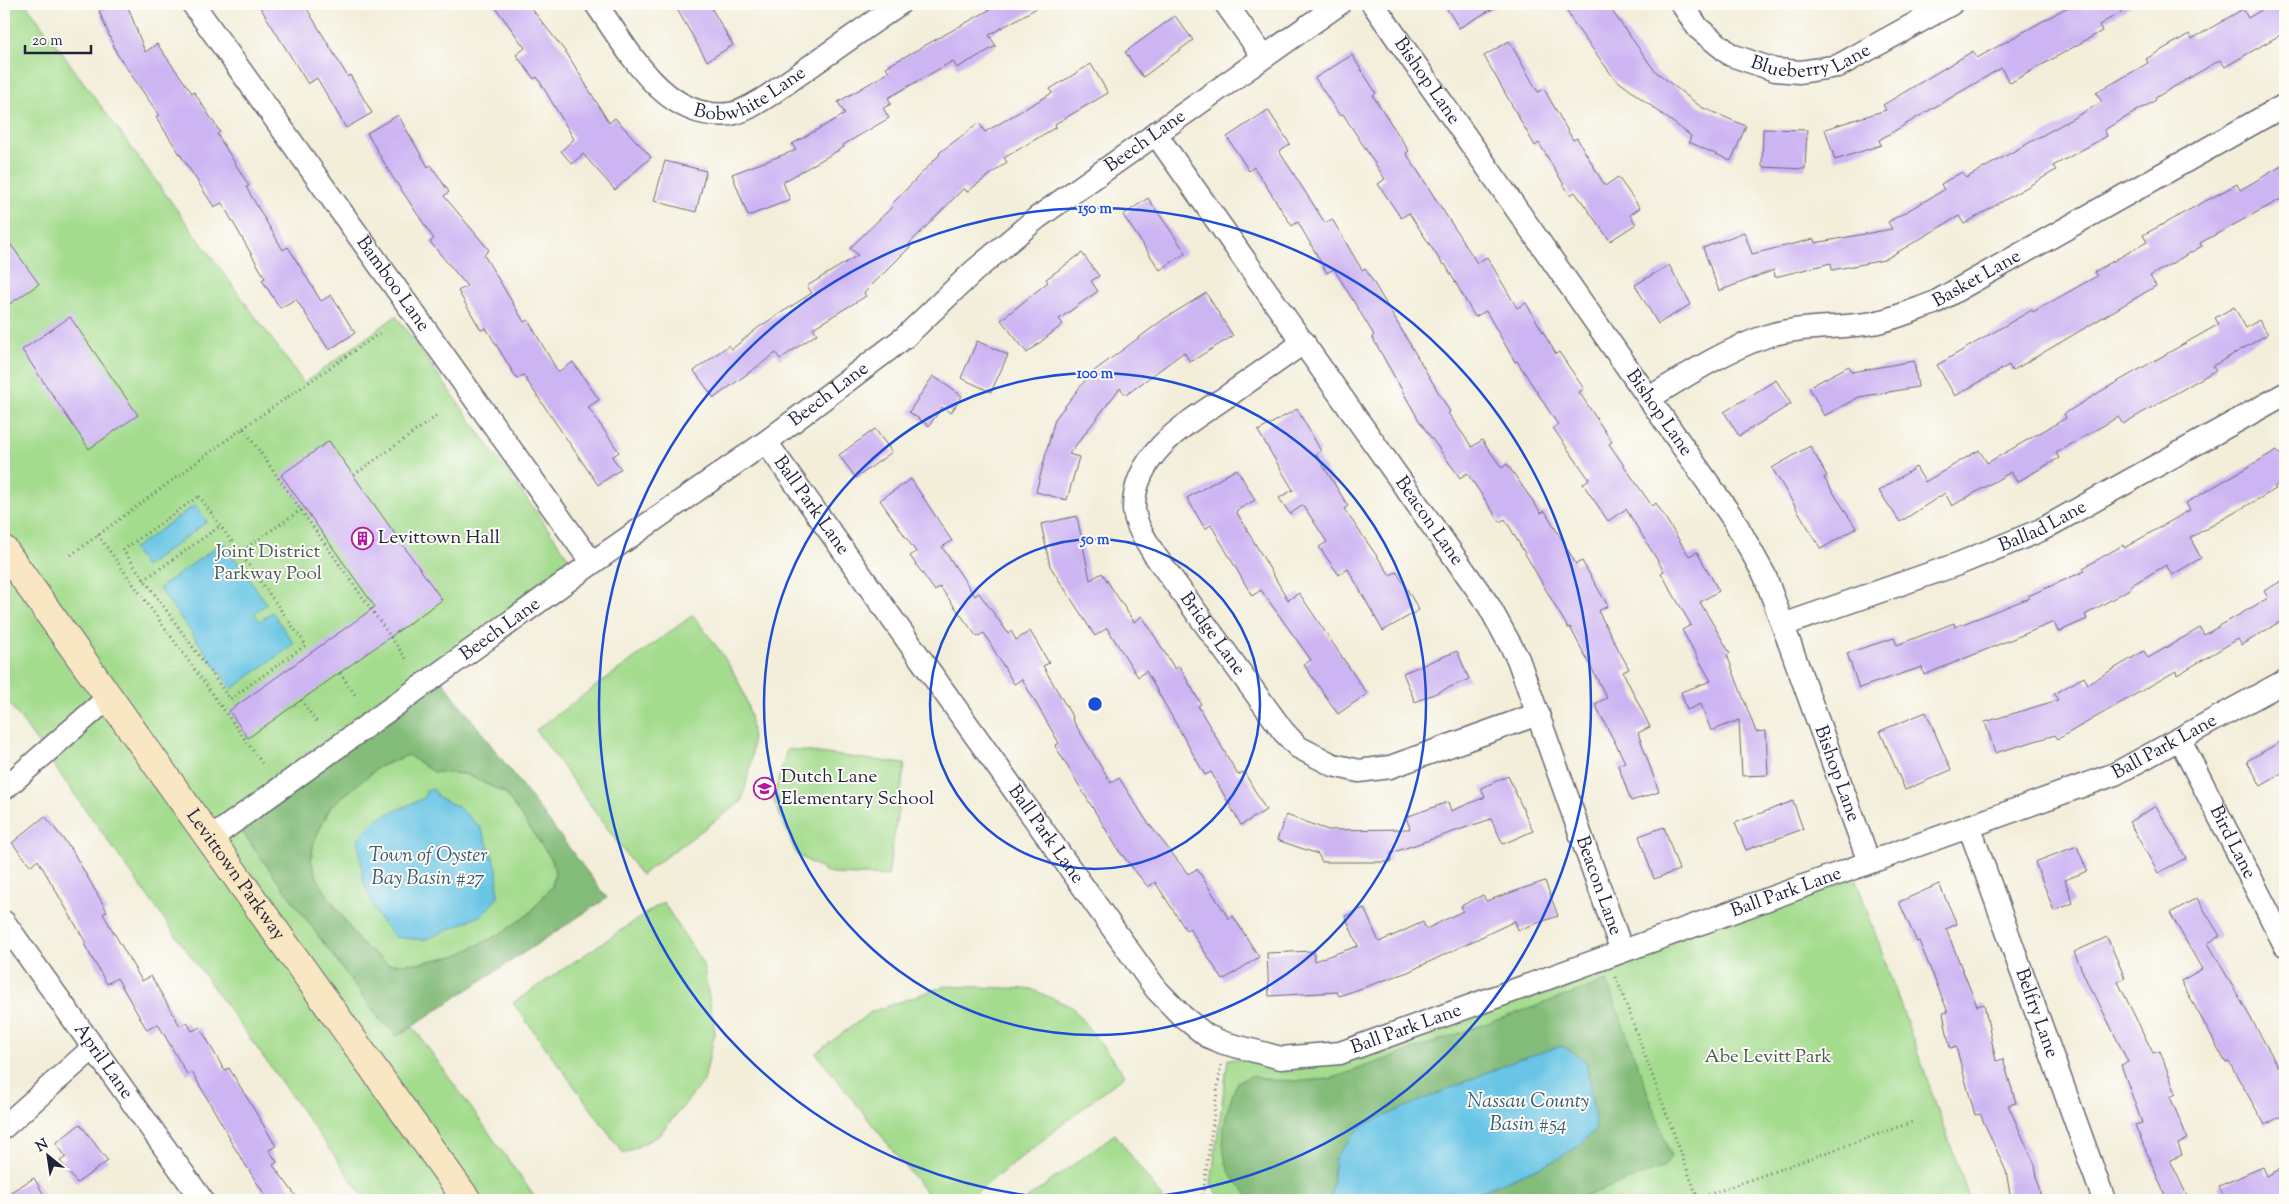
<svg xmlns="http://www.w3.org/2000/svg" width="2289" height="1204" font-family="'Sorts Mill Goudy',serif">
<style>
.green{fill:#a4dc8e;stroke:#637f64}
.forest{fill:#83bc79;stroke:#526f5a;fill-rule:evenodd}
.water{fill:#67c5e5;stroke:#447490}
.building{fill:#cdb4f3}
.lines{fill:none;stroke-linecap:round;stroke-linejoin:round}
.street-casing{stroke:#6b6973;stroke-width:25}
.secondary-casing{stroke:#6b6973;stroke-width:30}
.path{stroke:#6b6973;stroke-width:3;stroke-dasharray:1 4;stroke-linecap:butt}
.street{stroke:#fff;stroke-width:22}
.secondary{stroke:#f9e7c3;stroke-width:28}
.ring{fill:none;stroke:#1d4ed8;stroke-width:2.5}
.labels{text-anchor:middle;dominant-baseline:central;stroke-width:4;stroke-linejoin:round;paint-order:stroke}
.street-label{font-size:19px;fill:#22223b;stroke:#fdfcf7}
.poi-label{font-size:19px;fill:#22223b;stroke:#fdfcf7;text-anchor:start}
.park-label{font-size:19px;fill:#495a54;stroke:#fdfcf7}
.water-label{font-size:20px;font-style:italic;fill:#3a5b76;stroke:#fdfcf7}
.centre{fill:#1d4ed8;stroke:#fdfcf7;stroke-width:2.5}
.ring-label{font-size:15px;text-anchor:middle;font-weight:bold;fill:#1d4ed8;stroke:#fdfcf7;stroke-width:4;stroke-linejoin:round;paint-order:stroke}
</style>
<rect width="100%" height="100%" fill="#fdfcf7"/>
<filter id="ink" filterUnits="userSpaceOnUse"><feTurbulence type="fractalNoise" baseFrequency=".02" numOctaves="2"/><feDisplacementMap in="SourceGraphic" scale="10" xChannelSelector="R" yChannelSelector="G"/><feConvolveMatrix kernelMatrix="1 2 1 2 8 2 1 2 1" color-interpolation-filters="sRGB"/></filter>
<filter id="wash" filterUnits="userSpaceOnUse"><feTurbulence type="fractalNoise" baseFrequency=".0096" numOctaves="4" result="noise"/><feDisplacementMap in="SourceGraphic" scale="20" xChannelSelector="R" yChannelSelector="G"/><feGaussianBlur stdDeviation="1.12" result="paint"/><feColorMatrix in="noise" values="0 0 0 0 0 0 0 0 0 0 0 0 0 0 0 0 0 1.4 0 .05"/><feComposite in="paint" operator="in"/></filter>
<g filter="url(#wash)">
<rect width="100%" height="100%" fill="#f3eeda"/>
<path class="green" d="M4 4H26L304 383 396 316 576 568 231 817 381 1021 397 1036 413 1027 537 1200H366L4 696Z
M693 615C727 661 756 692 752 753 751 769 745 786 742 801L641 875 536 730Z
M787 749 905 764 888 876 831 874 797 855 773 799Z
M408 755 433 772 465 774 505 793 552 860 555 872 552 886 529 914 500 934 458 955 420 963 388 964 360 943 320 884 311 861 314 841 331 806 379 767Z
M1854 874 1970 1200H1222L1211 1184 1228 1059 1337 1061Z
M663 902 703 964 715 1031 704 1081 659 1135 624 1154 513 1003Z
M945 986 1031 989 1072 1007 1125 1075 967 1200H932L816 1053 871 1012Z
M1115 1134 1164 1200H1025Z"/>
<path class="forest" d="M441 679 607 898 397 1036 381 1021 237 825ZM408 755 433 772 465 774 505 793 552 860 555 872 552 886 529 914 500 934 458 955 420 963 388 964 360 943 320 884 311 861 314 841 331 806 379 767Z
M1607 981 1671 1156 1664 1167 1575 1200H1461L1556 1160 1331 1196 1333 1200H1253C1246 1192 1235 1183 1230 1173 1216 1143 1226 1111 1237 1082L1251 1076 1272 1080 1299 1081 1330 1079Z"/>
<path class="water" d="M195 505 207 522 145 567 133 549Z
M223 542 267 604 254 613 260 621 272 612 294 644 232 689 159 588Z
M433 789 438 797 458 807 481 828 497 868 498 897 482 915 424 940 395 937 377 916 363 879 358 839 377 819 424 798 426 791Z
M1562 1046 1586 1061 1596 1128 1580 1145 1556 1160 1461 1200H1333L1331 1196 1335 1157 1361 1126 1519 1059Z"/>
<g id="blocks">
<path class="building" d="M117 4H127L145 52 157 44 192 93 194 92 220 132 217 134 249 186 246 187 283 250 288 247 321 301 331 295 355 333 329 350 296 299 280 308 262 280 265 278 222 203 214 207 156 117 159 115 117 54 99 11Z
M258 4H304L348 77 350 75 372 113 346 128 317 78 308 84Z
M493 4H528L568 55 609 123 615 118 651 157 615 190 583 154 572 164 561 151 574 139 537 77 534 79 516 55 525 48Z
M674 4H709L733 45 707 61Z
M1000 4H1044L989 35 996 46 957 68 953 61 888 98 891 104 883 108 889 118 843 145 844 147 783 182 790 200 748 216 732 174 796 150 792 144 845 114 838 102 889 72 886 67Z
M1444 4H1501L1459 28Z
M1563 4H1607L1655 71 1701 107 1746 126 1731 161 1689 142 1691 136 1614 78 1575 25Z
M2073 4H2135L2099 25 2102 31 2010 83 2001 68 1879 140 1881 145 1835 160 1825 129 1886 110 1883 105 1973 51 1977 58Z
M2272 4H2285V32L2225 67 2220 60 2155 98 2156 100 2104 130 2107 136 2053 166 2056 170 1964 224 1959 216 1884 260 1832 270 1831 263 1775 277 1774 270 1719 291 1703 248 1744 232 1752 254 1814 239 1815 243 1892 229 1888 222 1944 190 1941 184 1962 172 1966 178 2102 102 2096 93 2148 63 2146 59 2189 34 2192 39 2243 9 2248 18Z
M1175 16 1193 40 1143 77 1125 52Z
M1509 41 1538 92 1544 89 1573 140 1577 138 1605 186 1618 177 1640 208 1630 215 1636 224 1610 241 1575 192 1570 195 1539 143 1535 146 1484 56Z
M1352 55 1376 93 1373 96 1409 151 1406 153 1477 263 1487 257 1517 308 1526 303 1556 354 1559 352 1584 389 1579 392 1612 442 1609 444 1652 506 1656 503 1689 556 1697 552 1719 591 1700 602 1730 653 1727 655 1756 732 1766 731 1768 775 1742 776 1739 720 1711 731 1701 704 1687 710 1681 692 1711 681 1682 630 1691 625 1661 573 1664 571 1626 509 1608 521 1583 484 1589 479 1553 428 1558 425 1517 361 1515 362 1486 311 1475 317 1445 264 1443 265 1409 213 1401 218 1378 184 1385 179 1343 114 1340 116 1315 78Z
M1091 64 1108 93 1055 124 1056 127 1004 158 1007 162 967 192 964 188 909 244 911 246 864 293 866 296 813 328 817 334 780 359 776 353 714 398 694 371 729 345 732 349 759 327 812 293 807 286 858 255 850 248 893 206 892 204 940 154 939 153 979 123 985 132 1052 93 1050 89Z
M1268 110 1290 144 1279 151 1325 223 1332 219 1362 270 1365 268 1450 412 1448 413 1472 447 1482 440 1502 468 1507 464 1541 513 1545 511 1576 564 1582 561 1608 606 1598 611 1629 669 1623 672 1650 727 1638 733 1659 792 1631 801 1618 765 1625 762 1595 704 1607 698 1570 627 1568 628 1505 519 1500 522 1467 473 1460 478 1420 422 1372 337 1374 335 1334 269 1327 273 1298 222 1292 226 1254 167 1249 171 1227 137Z
M398 115 428 167 431 165 449 192 444 196 489 250 484 255 524 322 528 320 558 372 573 362 599 400 588 407 619 452 612 457 621 469 598 485 523 375 517 379 486 328 481 330 458 291 467 286 430 242 434 239 390 173 367 133Z
M1763 129 1807 130 1805 169 1762 167Z
M665 161 706 171 696 212 654 201Z
M2285 164V197L2200 243 2202 246 2150 276 2156 286 2012 371 2009 365 1955 396 1937 365 2032 310 2033 312 2097 276 2094 272 2147 242 2143 235 2237 184 2240 190Z
M1148 198 1186 253 1160 270 1123 215Z
M4 235 39 284 4 308Z
M1082 253 1099 276 1091 281 1098 291 1059 319 1063 324 1027 353 1001 320 1048 282 1046 279Z
M1669 265 1691 304 1658 324 1635 285Z
M1206 293 1233 336 1190 362 1184 352 1126 395 1120 388 1069 454 1079 457 1067 500 1036 492 1055 419 1090 374 1164 319Z
M2234 307 2246 328 2259 320 2268 334 2213 366 2216 370 2123 424 2118 417 2056 453 2059 458 2017 482 2011 472 1952 506 1945 493 1900 522 1879 491 1916 467 1925 482 1979 450 1987 463 2066 418 2064 414 2103 390 2219 324 2215 318Z
M70 317 138 415 89 449 22 350Z
M977 341 1008 355 991 392 961 378Z
M1914 361 1918 387 1859 397 1824 416 1809 387 1849 366 1852 372Z
M933 376 962 396 951 413 942 407 929 426 909 412Z
M1776 380 1791 404 1739 436 1724 412Z
M1297 409 1321 451 1316 454 1348 506 1344 509 1390 575 1397 572 1419 610 1383 631 1348 569 1339 575 1319 547 1327 542 1303 505 1290 514 1279 498 1293 490 1258 431Z
M875 429 892 452 856 478 839 455Z
M329 441 442 600 248 738 229 711 375 607 281 475Z
M1810 446 1827 476 1824 478 1856 528 1821 549 1772 468Z
M2277 450 2285 463V480L2274 487 2276 489 2190 538 2201 558 2172 575 2166 565 2130 586 2131 588 2085 615 2087 619 2058 632 2054 622 1924 675 1922 667 1859 688 1847 653 1894 638 1897 645 1954 623 1955 627 2029 598 2028 596 2085 571 2083 568 2123 545 2124 548 2190 510 2186 503Z
M1237 469 1255 500 1236 511 1288 600 1299 593 1367 694 1338 714 1304 665 1311 660 1261 590 1252 596 1211 525 1205 529 1187 498Z
M911 479 952 541 942 547 975 596 979 593 1008 633 1011 631 1016 640 1030 631 1049 663 1043 666 1073 718 1072 719 1111 783 1119 778 1146 820 1188 874 1197 869 1229 919 1233 916 1259 957 1223 980 1189 928 1186 930 1155 882 1148 887 1119 851 1055 746 1059 743 1022 679 1014 684 984 633 977 637 940 587 935 591 910 556 916 552 880 500Z
M1077 516 1090 580 1102 573 1134 622 1142 616 1175 669 1179 666 1201 704 1198 706 1238 775 1244 772 1266 810 1241 825 1211 772 1205 775 1146 671 1138 677 1107 628 1095 636 1050 566 1041 524Z
M2285 579V628L2281 621 2242 645 2238 639 2177 675 2176 671 2058 739 2055 735 1995 753 1985 722 2058 700 2054 694 2084 677 2088 684 2144 651 2148 658 2200 628 2204 635 2268 598 2264 591Z
M1457 651 1469 679 1415 702 1403 673Z
M1926 712 1951 770 1905 790 1880 731Z
M2285 739V772L2261 786 2247 761Z
M1508 776 1533 831 1503 844 1491 819 1391 853V862H1322L1318 854 1277 840 1286 815 1328 830 1410 829 1406 817 1448 802 1451 811 1485 797 1481 788Z
M1793 801 1803 829 1746 850 1735 823Z
M2156 806 2186 858 2158 873 2129 822Z
M45 816 72 850 107 911 103 914 142 981 151 976 180 1026 187 1022 192 1031 200 1027 224 1070 229 1068 276 1146 269 1150 277 1162 273 1165 299 1200H268L229 1139 230 1138 192 1072 187 1074 158 1024 147 1030 117 978 107 984 84 944 86 943 38 860 31 866 12 843Z
M1664 827 1679 870 1654 879 1639 836Z
M2077 846 2087 871 2065 880 2073 903 2054 911 2035 862Z
M1545 881 1558 916 1518 930 1515 921 1408 972 1339 996 1337 992 1269 996 1267 953 1314 951V961L1358 946 1345 916 1364 908 1379 942 1423 922 1426 929 1463 911 1461 906 1483 895 1486 901Z
M1939 884 1957 924 1946 929 1977 1006 1984 1004 1996 1061 2003 1059 2016 1103 2008 1105 2035 1165 2041 1200H2011L2006 1171 1980 1114 1975 1115 1956 1047 1950 1048 1943 1013 1948 1012 1919 941 1917 942 1899 902Z
M2197 898 2220 936 2208 943 2278 1066 2285 1062V1114L2265 1125 2229 1062 2226 1063 2181 981 2202 969 2170 913Z
M2107 937 2125 978 2118 982 2153 1053 2160 1051 2176 1094 2170 1097 2188 1139 2178 1144 2182 1155 2170 1160 2189 1200H2167L2135 1125 2142 1123 2121 1065 2128 1062 2094 993H2092L2074 952Z
M80 1124 108 1161 77 1183 60 1161 66 1157 56 1143Z
M2285 1166V1197L2277 1200H2225L2219 1186 2263 1167 2267 1176Z
M34 1178 47 1200H4V1196Z"/>
</g>
</g>
<g filter="url(#ink)">
<use href="#blocks" fill-opacity="0" stroke="#6b6973" stroke-width="1"/>
<g class="lines">
<defs>
<g id="street">
<path id="s1" d="M193 4 592 563"/>
<path id="s2" d="M596 4C628 49 664 122 730 114 744 112 756 103 768 96L899 4"/>
<path d="M1226 4 1263 56"/>
<path id="s3" d="M1373 4 1734 520 1765 576 1869 862"/>
<path id="s4" d="M1682 4 1698 28 1731 55 1775 70 1800 72 1838 66 1951 4"/>
<path id="s5" d="M1155 133 1489 606 1518 659 1622 951"/>
<path id="s6" d="M1304 342C1279 360 1254 377 1229 395 1189 422 1133 453 1134 509 1135 525 1146 540 1154 554L1283 731 1298 747 1333 765 1359 771 1390 767 1538 714"/>
<path id="s7" d="M1649 398C1687 375 1725 350 1767 336 1801 325 1838 329 1873 323 1894 319 1914 310 1934 303L2285 105"/>
<path id="s8" d="M766 442 1156 989 1182 1016 1207 1036 1224 1043 1281 1058 1340 1053 2115 774 2285 681"/>
<path id="s9" d="M1783 625 1958 564 2041 530 2285 394"/>
<path id="s10" d="M2180 740 2285 945"/>
<path d="M4 789 108 698"/>
<path id="s11" d="M1969 826 2104 1200"/>
<path id="s12" d="M210 839 592 563 766 442 905 337 974 271 1037 218 1339 4"/>
<path id="s13" d="M4 922 202 1200"/>
<path d="M4 1127 93 1048"/>
</g>
<g id="secondary">
<path id="s14" d="M4 550 467 1200"/>
</g>
</defs>
<use href="#street" class="street-casing"/>
<use href="#secondary" class="secondary-casing"/>
<path class="path" d="M243 428 380 333
M354 475 438 415
M199 496 306 645 230 699 123 550Z
M98 535 262 763
M239 553 302 509
M71 555 243 428 407 660
M144 580 220 526
M340 673 356 696
M301 700 318 724
M1616 977 1698 1199
M1202 1200 1221 1064
M1694 1200 1912 1122"/>
<use href="#street" class="street"/>
<use href="#secondary" class="secondary"/>
</g>
</g>
<g class="ring">
<circle cx="1095" cy="704" r="165"/>
<circle cx="1095" cy="704" r="331"/>
<circle cx="1095" cy="704" r="496"/>
</g>
<defs>
<symbol id="building-ring" viewBox="-11 -11 22 22"><circle r="9.5" fill="#fdfcf7" stroke="#b5179e" stroke-width="1.5"/><path d="M-4-6H4V6H1V3H-1V6H-4ZM-2.5-4.3h1.7v1.8h-1.7ZM.8-4.3h1.7v1.8H.8ZM-2.5-1h1.7V.8h-1.7ZM.8-1h1.7V.8H.8Z" fill="#b5179e"/></symbol>
<symbol id="school-ring" viewBox="-11 -11 22 22"><circle r="9.5" fill="#fdfcf7" stroke="#b5179e" stroke-width="1.5"/><path d="M0-5L7-2L0 1L-7-2ZM-4 1L0 2.5L4 1V4Q0 6-4 4Z" fill="#b5179e"/></symbol>
</defs>
<g fill-rule="evenodd">
<use href="#building-ring" x="350" y="526" width="25" height="25"/>
<use href="#school-ring" x="752" y="776" width="25" height="25"/>
</g>
<g class="labels">
<g class="street-label">
<text stroke="none"><textPath href="#s4" startOffset="155">Blueberry Lane</textPath></text>
<text stroke="none"><textPath href="#s3" startOffset="94">Bishop Lane</textPath></text>
<text stroke="none"><textPath href="#s2" startOffset="208">Bobwhite Lane</textPath></text>
<text stroke="none"><textPath href="#s12" startOffset="1168">Beech Lane</textPath></text>
<text stroke="none"><textPath href="#s7" startOffset="354">Basket Lane</textPath></text>
<text stroke="none"><textPath href="#s1" startOffset="344">Bamboo Lane</textPath></text>
<text stroke="none"><textPath href="#s12" startOffset="762">Beech Lane</textPath></text>
<text stroke="none"><textPath href="#s3" startOffset="499">Bishop Lane</textPath></text>
<text stroke="none"><textPath href="#s8" startOffset="78">Ball Park Lane</textPath></text>
<text stroke="none"><textPath href="#s5" startOffset="475">Beacon Lane</textPath></text>
<text stroke="none"><textPath href="#s9" startOffset="278">Ballad Lane</textPath></text>
<text stroke="none"><textPath href="#s12" startOffset="358">Beech Lane</textPath></text>
<text stroke="none"><textPath href="#s6" startOffset="396">Bridge Lane</textPath></text>
<text stroke="none"><textPath href="#s8" startOffset="1758">Ball Park Lane</textPath></text>
<text stroke="none"><textPath href="#s3" startOffset="904">Bishop Lane</textPath></text>
<text stroke="none"><textPath href="#s8" startOffset="482">Ball Park Lane</textPath></text>
<text stroke="none"><textPath href="#s10" startOffset="115">Bird Lane</textPath></text>
<text stroke="none"><textPath href="#s14" startOffset="399">Levittown Parkway</textPath></text>
<text stroke="none"><textPath href="#s5" startOffset="880">Beacon Lane</textPath></text>
<text stroke="none"><textPath href="#s8" startOffset="1352">Ball Park Lane</textPath></text>
<text stroke="none"><textPath href="#s11" startOffset="199">Belfry Lane</textPath></text>
<text stroke="none"><textPath href="#s8" startOffset="948">Ball Park Lane</textPath></text>
<text stroke="none"><textPath href="#s13" startOffset="171">April Lane</textPath></text>
</g>
<g class="poi-label">
<text x="378" y="538">Levittown Hall</text>
<text x="781" y="777">Dutch Lane<tspan x="781" dy="22">Elementary School</tspan></text>
</g>
<g class="park-label">
<text x="268" y="552">Joint District<tspan x="268" dy="22">Parkway Pool</tspan></text>
<text x="1768" y="1057">Abe Levitt Park</text>
</g>
<g class="water-label">
<text x="428" y="856">Town of Oyster<tspan x="428" dy="23">Bay Basin #27</tspan></text>
<text x="1528" y="1102">Nassau County<tspan x="1528" dy="23">Basin #54</tspan></text>
</g>
</g>
<circle cx="1095" cy="704" r="8" class="centre"/>
<g class="ring-label">
<text x="1095" y="213">150 m</text>
<text x="1095" y="378">100 m</text>
<text x="1095" y="544">50 m</text>
</g>
<rect width="2289" height="1204" fill="none" stroke="#fdfcf7" stroke-width="20"/>
<g transform="translate(48 1156) rotate(330)" stroke="#fdfcf7" stroke-width="4" paint-order="stroke">
<path d="M0-4L9 19L0 12L-9 19Z" fill="#22223b"/>
<text y="-8" font-size="14" font-weight="bold" text-anchor="middle" fill="#22223b">N</text>
</g>
<path d="M25 45v8h66v-8" fill="none" stroke="#22223b" stroke-width="2.5"/>
<text x="32" y="45" font-size="15" fill="#22223b" stroke="#fdfcf7" stroke-width="4" paint-order="stroke">20 m</text>
</svg>
